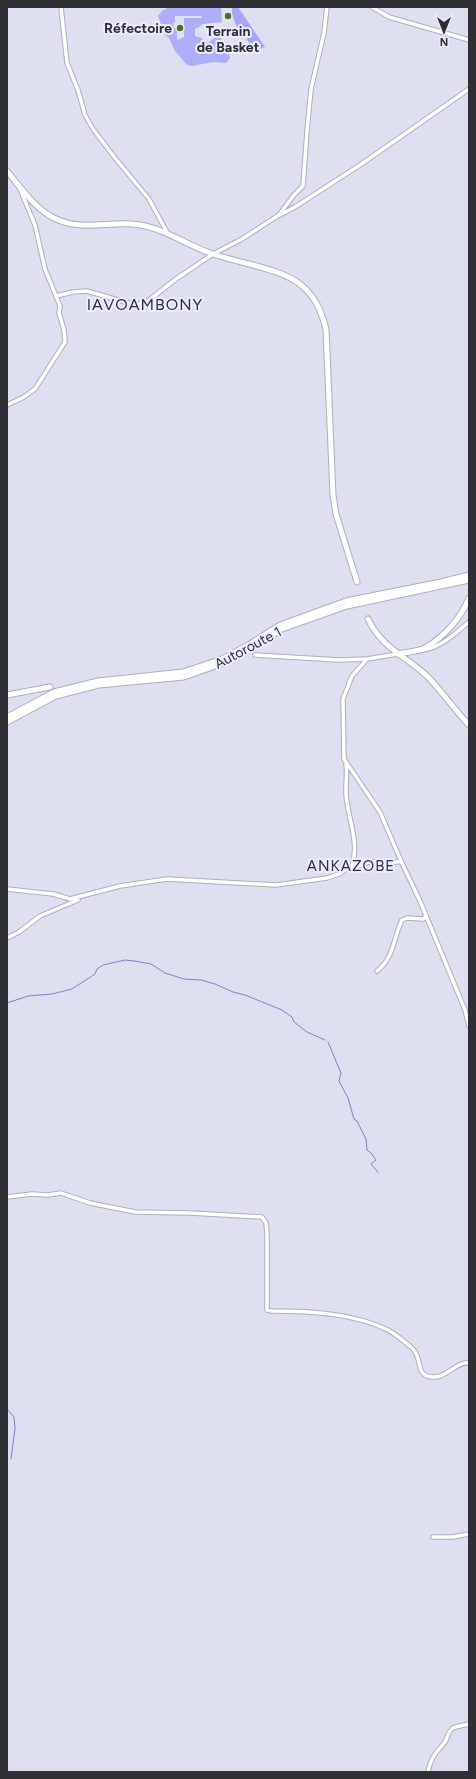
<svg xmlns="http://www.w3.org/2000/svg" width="476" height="1779" font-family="Figtree,sans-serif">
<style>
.green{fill:#aeadfa;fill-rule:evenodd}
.forest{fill:#a6a5f6}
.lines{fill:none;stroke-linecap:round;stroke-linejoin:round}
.stream{stroke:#807ecb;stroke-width:1}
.street-casing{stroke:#adadbe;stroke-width:5.5}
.secondary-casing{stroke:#adadbe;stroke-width:7}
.street{stroke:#fff;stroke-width:3.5}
.secondary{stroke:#fff;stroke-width:5}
.poi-dot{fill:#4a6c24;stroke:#ebecfe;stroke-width:1.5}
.labels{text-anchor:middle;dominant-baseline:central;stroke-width:4;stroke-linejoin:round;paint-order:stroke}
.poi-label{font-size:14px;font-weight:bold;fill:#2f2f36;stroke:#ebecfe;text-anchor:end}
.street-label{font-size:14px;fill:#2f2f36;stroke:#ebecfe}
.neighbourhood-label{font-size:15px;letter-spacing:1px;fill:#2f2f36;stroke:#ebecfe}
.quarter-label{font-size:16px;letter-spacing:1px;fill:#2f2f36;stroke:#ebecfe}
</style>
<rect width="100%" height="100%" fill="#dedff1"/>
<path class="green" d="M169 7H221L222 22 202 24 201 26 195 29V36L202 38 203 42 208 43 214 38 222 35 220 43 222 48 228 49 230 58 226 63 213 62 192 66 187 65 175 51 169 38 165 35 158 16 162 11ZM175 16H201L202 18H184V37L177 40V28H174L173 23 175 22Z"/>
<path class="forest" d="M232 7H238L265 47 254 51 242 31 238 30 232 15Z"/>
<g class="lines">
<path class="stream" d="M7 1003 28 996 52 994 72 989 95 974 97 969 103 965 125 960 134 961 151 964 165 973 184 979 201 980 215 984 233 992 245 995 282 1010 292 1017 294 1022 307 1032 325 1040
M328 1042 341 1073 339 1081 348 1098 354 1119 357 1121 366 1139 367 1150 371 1153 376 1160 371 1164 378 1172
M7 1409 14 1417 15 1428 11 1459"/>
<defs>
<path id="street" d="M61 7 67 63 78 90 85 115 93 129 115 158 149 199 168 234
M372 7 389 17 469 40
M20 189 35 225 45 269 56 296 73 292 87 291 135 305 148 301 176 279 213 254 242 239 279 215 294 195 303 186 307 131 311 89 324 33 327 7
M280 215 295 207 360 165 469 89
M7 405 24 397 35 389 65 342 64 330 59 313 60 306 56 296
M423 650C440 648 456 633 469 622
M397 654 367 659 352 676 343 699 344 759 380 812 401 861 420 901 465 1010 469 1026
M255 655 339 660 367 659
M346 764C348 777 344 790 347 802 350 824 359 844 352 866
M7 889 53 894 70 899 120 886 167 879 276 885 327 878 339 874 352 866C360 868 364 862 371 862 381 861 390 865 401 861
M7 938 19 932 40 916 78 900
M377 971C394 958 393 939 402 920L407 918 423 919 426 916
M7 1197 32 1194 48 1195 61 1193 90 1203 135 1212 190 1213 262 1217 266 1223 267 1234V1310L272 1311C309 1311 353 1313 388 1330 397 1335 405 1342 412 1348 422 1356 416 1372 427 1376 445 1382 455 1361 469 1363
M433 1537H453L469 1534
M428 1772C430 1758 437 1752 445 1742 448 1737 448 1731 453 1728 457 1726 465 1725 469 1724"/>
<path id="secondary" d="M7 171C21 188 36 210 56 219 84 232 112 220 140 225 165 229 187 245 210 253 237 263 281 268 301 285 316 297 321 311 326 329L333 495 336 514 357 582
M368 619C383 650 407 656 429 678 443 693 455 710 469 725
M397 654C406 652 417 652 425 648 444 637 461 618 469 598
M7 695 50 687
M7 717 54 692 98 681 183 672 222 659 250 644 280 625 346 601 441 582 469 575
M7 722 56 696 99 685 184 677 224 663 253 648 282 629 347 606 469 580"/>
</defs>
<use href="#street" class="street-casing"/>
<use href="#secondary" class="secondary-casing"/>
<use href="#street" class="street"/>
<use href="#secondary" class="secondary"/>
</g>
<g class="poi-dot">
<circle cx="228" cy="16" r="4"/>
<circle cx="180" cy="28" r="4"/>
</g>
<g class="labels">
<g class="poi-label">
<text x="172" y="28">Réfectoire</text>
<text x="228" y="31" text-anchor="middle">Terrain<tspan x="228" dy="16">de Basket</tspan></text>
</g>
<g class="street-label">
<text transform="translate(248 648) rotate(-28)">Autoroute 1</text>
</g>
<g class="neighbourhood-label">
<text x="351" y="866">ANKAZOBE</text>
</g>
<g class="quarter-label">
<text x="145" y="304">IAVOAMBONY</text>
</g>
</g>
<rect width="476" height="1779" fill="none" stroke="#2f2f36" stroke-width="16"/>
<g transform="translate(444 32) rotate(180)" stroke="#ebecfe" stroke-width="3" paint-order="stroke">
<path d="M0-3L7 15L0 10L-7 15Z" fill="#2f2f36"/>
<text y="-6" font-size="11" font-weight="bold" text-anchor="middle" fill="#2f2f36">N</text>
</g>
</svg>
